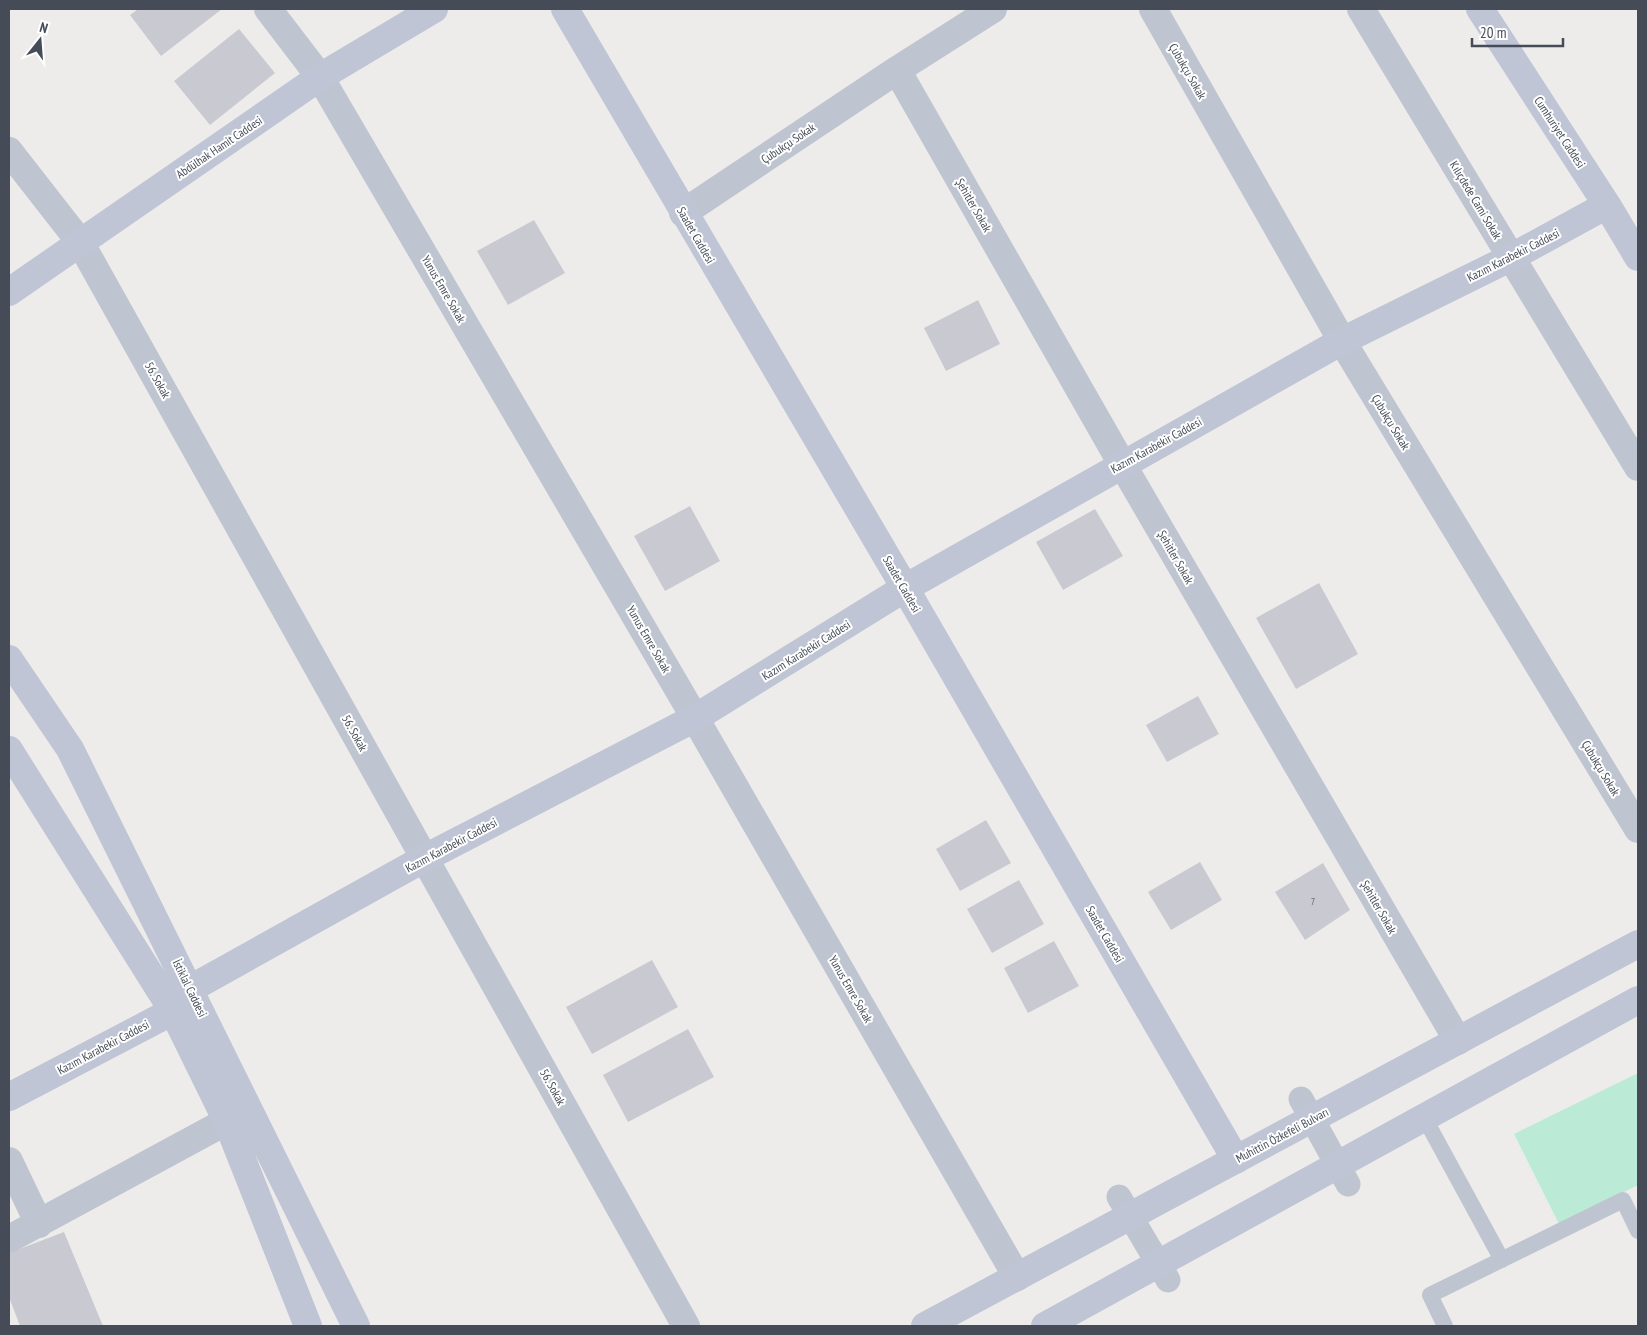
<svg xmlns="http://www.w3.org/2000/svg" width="1647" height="1335" font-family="'PT Sans Narrow',sans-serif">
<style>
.green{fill:#bbebd6}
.building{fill:#c9cad1}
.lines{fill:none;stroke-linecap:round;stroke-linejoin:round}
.service{stroke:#bfc5d0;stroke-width:16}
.pedestrian{stroke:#bfc5d0;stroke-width:25}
.minor{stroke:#bfc5d0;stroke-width:28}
.secondary{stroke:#bfc5d4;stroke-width:28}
.labels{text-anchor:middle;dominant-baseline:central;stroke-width:4;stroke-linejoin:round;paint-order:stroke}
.number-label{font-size:10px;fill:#666c76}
.street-label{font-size:12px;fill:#454c58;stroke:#fff}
</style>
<rect width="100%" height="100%" fill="#eeeceb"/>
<path class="green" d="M1638 1073V1185L1559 1224 1514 1134Z"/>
<path class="building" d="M138 9H222L161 56 130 15Z
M239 29 275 73 210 125 174 81Z
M534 220 565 273 508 305 477 251Z
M978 300 1000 344 946 371 924 328Z
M690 506 720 561 665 591 634 536Z
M1095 509 1123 556 1063 590 1036 542Z
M1319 583 1358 654 1296 689 1256 618Z
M1198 696 1219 734 1167 762 1146 725Z
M986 820 1011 863 960 891 936 849Z
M1200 862 1222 900 1171 930 1148 892Z
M1323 863 1350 910 1305 940 1275 892Z
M1019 880 1044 924 992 953 967 909Z
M1054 941 1079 986 1028 1013 1004 968Z
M652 960 678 1007 592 1054 566 1007Z
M688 1029 714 1077 628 1122 603 1075Z
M64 1232 103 1326H20L9 1297V1253Z"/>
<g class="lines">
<path class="service" d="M1424 1117 1502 1260
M1445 1326 1430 1295 1623 1200 1638 1231"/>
<path class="pedestrian" d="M1301 1099 1348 1184
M1119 1197 1168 1280"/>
<path class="minor" d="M268 9 320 77 695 718 1017 1277
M1153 9 1342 341 1638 829
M1361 9 1638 467
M897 70 1122 464 1458 1041
M9 151 80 242 686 1326
M683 213 897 70 993 9
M9 1161 39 1224
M9 1239 227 1121"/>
<path class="secondary" d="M565 9 905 588 1236 1160
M1480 9 1607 205 1638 257
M9 292 320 77 434 9
M9 659 70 749 356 1326
M9 750 173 1011 227 1121 308 1326
M9 1097 173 1011 190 989 425 858 695 718 905 588 1342 341 1510 258 1607 205
M925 1326 1638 944
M1045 1326 1638 1000"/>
</g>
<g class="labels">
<g class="number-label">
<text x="1313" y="901">7</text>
</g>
<g class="street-label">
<text transform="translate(1188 71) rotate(60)">Çubukçu Sokak</text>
<text transform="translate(1560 132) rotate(57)">Cumhuriyet Caddesi</text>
<text transform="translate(788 143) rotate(-34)">Çubukçu Sokak</text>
<text transform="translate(219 147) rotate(-34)">Abdülhak Hamit Caddesi</text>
<text transform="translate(1476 200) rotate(59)">Kılıçdede Cami Sokak</text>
<text transform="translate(974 205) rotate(60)">Şehitler Sokak</text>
<text transform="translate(696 235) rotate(60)">Saadet Caddesi</text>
<text transform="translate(1513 255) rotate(-27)">Kazım Karabekir Caddesi</text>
<text transform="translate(444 289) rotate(60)">Yunus Emre Sokak</text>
<text transform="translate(158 380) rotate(61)">56. Sokak</text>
<text transform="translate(1391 422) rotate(59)">Çubukçu Sokak</text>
<text transform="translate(1156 445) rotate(-29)">Kazım Karabekir Caddesi</text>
<text transform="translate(1176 557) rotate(60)">Şehitler Sokak</text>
<text transform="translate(902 584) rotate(60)">Saadet Caddesi</text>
<text transform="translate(649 639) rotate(60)">Yunus Emre Sokak</text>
<text transform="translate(806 650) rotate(-32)">Kazım Karabekir Caddesi</text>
<text transform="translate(355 733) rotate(61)">56. Sokak</text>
<text transform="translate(1601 768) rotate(59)">Çubukçu Sokak</text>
<text transform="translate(451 845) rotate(-28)">Kazım Karabekir Caddesi</text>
<text transform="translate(1379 907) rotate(60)">Şehitler Sokak</text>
<text transform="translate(1105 934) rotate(60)">Saadet Caddesi</text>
<text transform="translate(190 988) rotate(64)">İstiklal Caddesi</text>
<text transform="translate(851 989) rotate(60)">Yunus Emre Sokak</text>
<text transform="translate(103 1047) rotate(-28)">Kazım Karabekir Caddesi</text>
<text transform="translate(553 1087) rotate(61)">56. Sokak</text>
<text transform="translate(1282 1135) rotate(-28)">Muhittin Özkefeli Bulvarı</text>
</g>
</g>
<rect width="1647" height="1335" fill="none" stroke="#454c58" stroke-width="20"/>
<g transform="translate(40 40) rotate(17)" stroke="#ffffff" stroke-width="4" paint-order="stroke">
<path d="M0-4L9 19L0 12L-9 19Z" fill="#454c58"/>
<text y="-8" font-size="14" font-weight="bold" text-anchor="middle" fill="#454c58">N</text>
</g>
<path d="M1472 38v8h91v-8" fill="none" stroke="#454c58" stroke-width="2.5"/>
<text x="1480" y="38" font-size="15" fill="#454c58" stroke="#ffffff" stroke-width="4" paint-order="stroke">20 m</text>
</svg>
